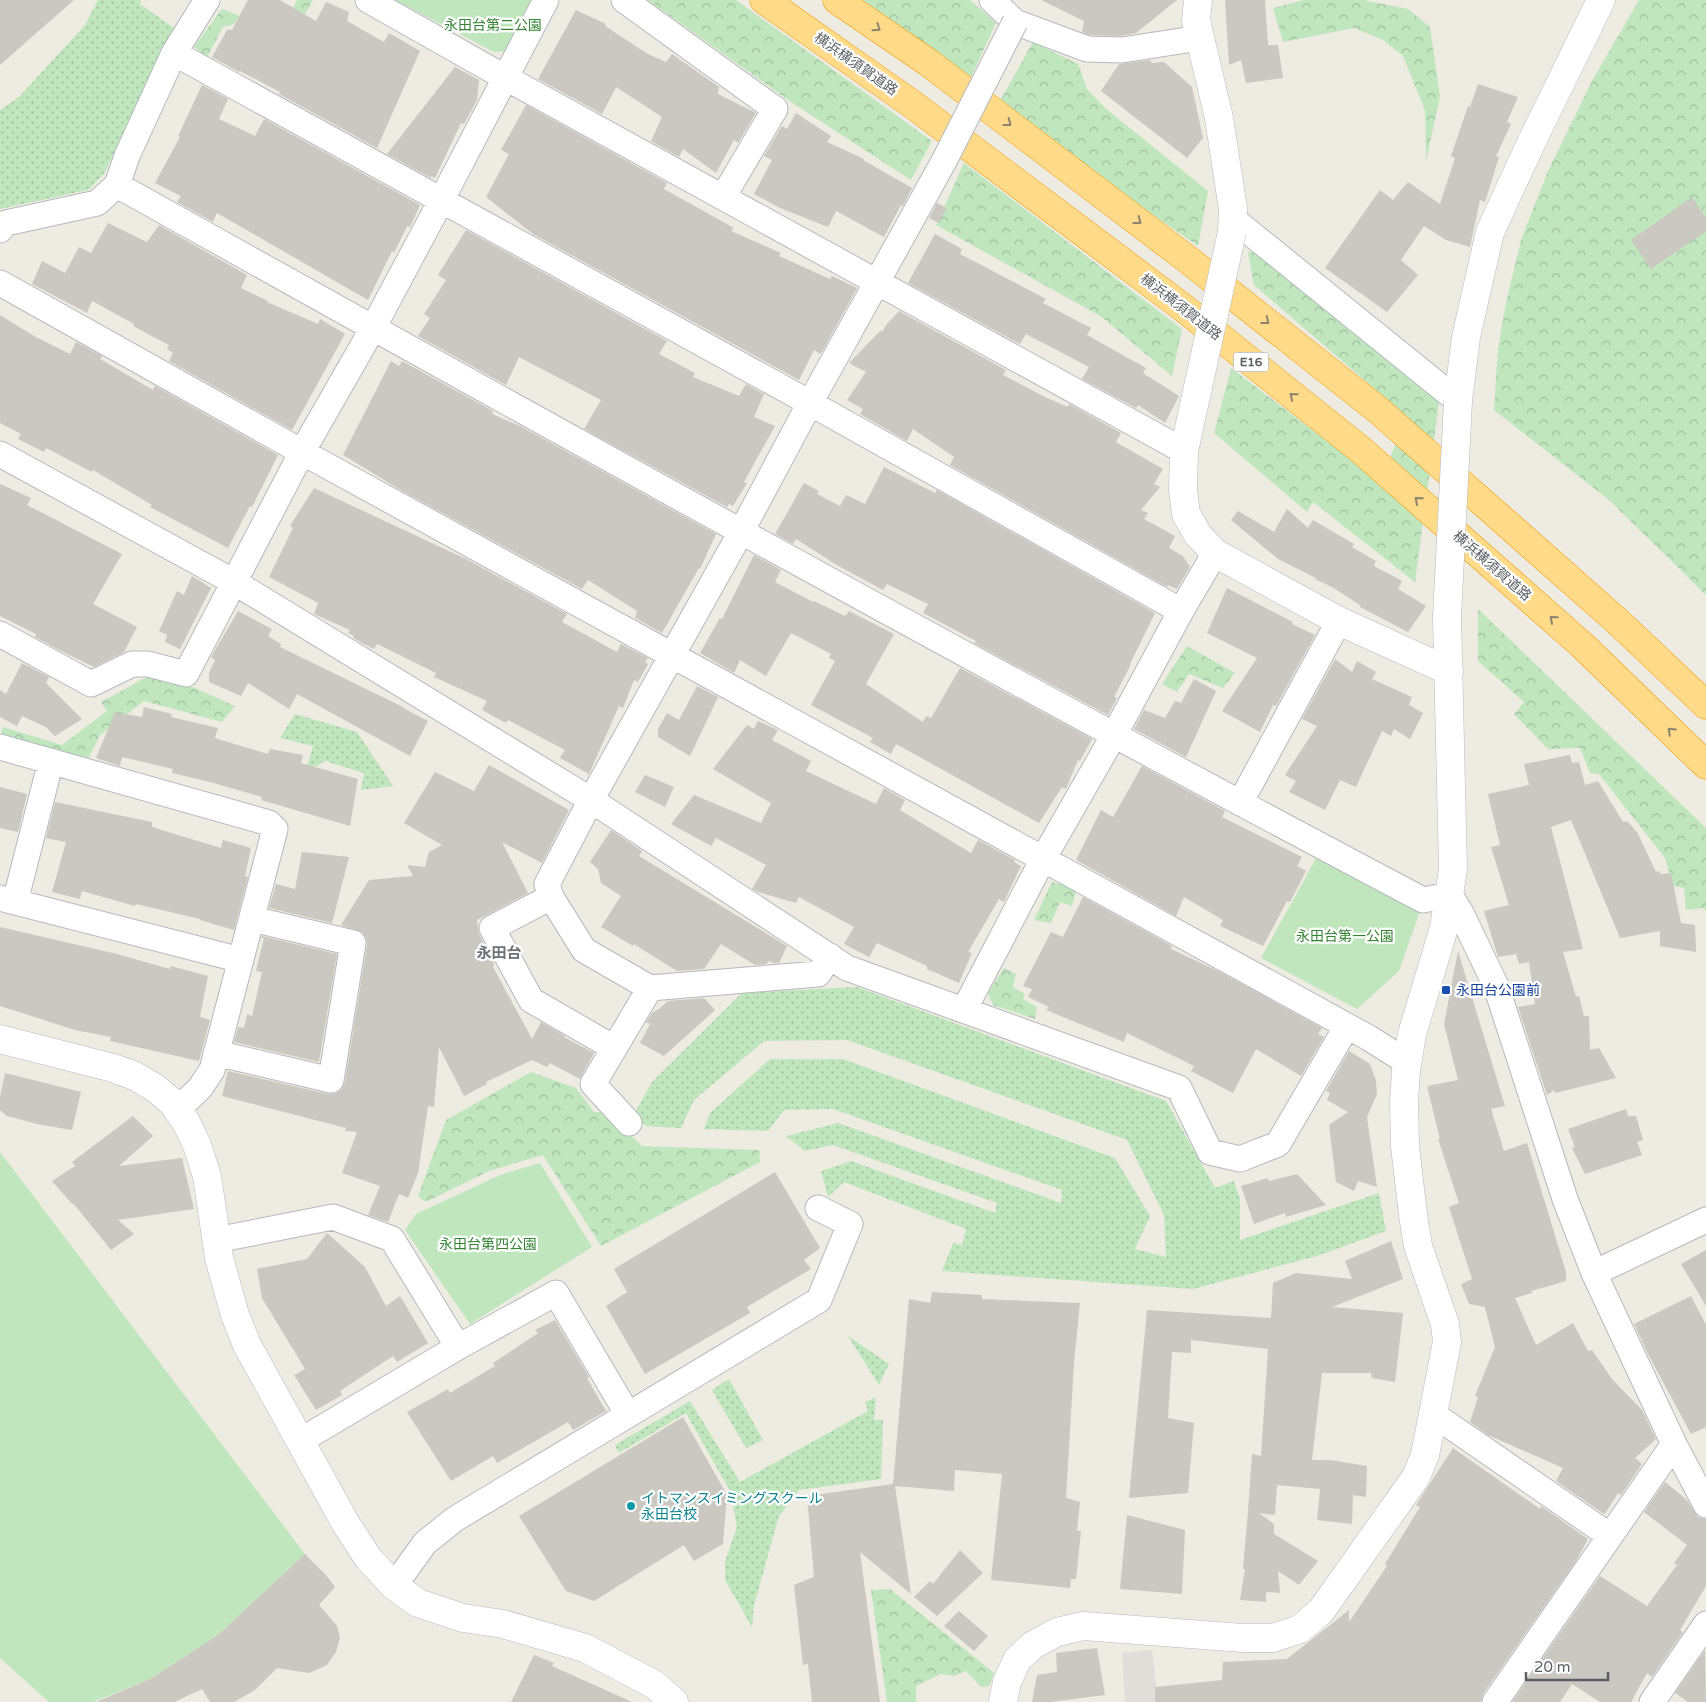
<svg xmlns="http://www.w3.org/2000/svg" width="1706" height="1702" font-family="'Varela Round','Noto Sans JP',sans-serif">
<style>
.industrial{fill:#e1deda}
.grass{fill:url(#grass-dots)}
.forest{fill:url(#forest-crowns)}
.park{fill:#c0e6be}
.building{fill:#cbc7c1}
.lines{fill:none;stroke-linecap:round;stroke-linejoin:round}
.street-casing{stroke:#b5b9bd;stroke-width:27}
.secondary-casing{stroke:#b6babf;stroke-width:29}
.highway-casing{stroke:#f09800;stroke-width:29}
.street{stroke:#fff;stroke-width:25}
.secondary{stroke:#fff;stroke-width:28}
.highway{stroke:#ffda88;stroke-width:28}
.street-bridge-casing{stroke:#b5b9bd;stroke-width:27;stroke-linecap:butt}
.secondary-bridge-casing{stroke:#b6babf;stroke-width:29;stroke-linecap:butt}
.street-bridge{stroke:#fff;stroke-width:25}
.secondary-bridge{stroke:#fff;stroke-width:28}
.oneway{stroke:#8c846f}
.transit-dot{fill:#1a4fb4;stroke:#fff;stroke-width:2}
.culture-dot{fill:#0f9aa8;stroke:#fff;stroke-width:2}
.labels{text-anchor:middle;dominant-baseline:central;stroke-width:4.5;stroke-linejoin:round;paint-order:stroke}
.shield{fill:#fff;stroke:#8c8f92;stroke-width:1}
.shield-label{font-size:12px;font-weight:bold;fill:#5b5f64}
.park-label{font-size:14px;fill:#338332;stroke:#fff}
.street-label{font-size:14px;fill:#5b5f64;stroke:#fff}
.transit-label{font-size:14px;fill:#164399;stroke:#fff;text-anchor:start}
.culture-label{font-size:14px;fill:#0d838f;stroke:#fff;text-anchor:start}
.neighbourhood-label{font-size:15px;font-weight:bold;fill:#6c7176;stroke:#fff}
</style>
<defs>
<pattern id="grass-dots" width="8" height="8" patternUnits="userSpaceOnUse" patternTransform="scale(1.25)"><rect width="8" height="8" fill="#c0e6be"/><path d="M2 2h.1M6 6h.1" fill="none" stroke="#9fbe9e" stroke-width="1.8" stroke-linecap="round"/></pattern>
<pattern id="forest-crowns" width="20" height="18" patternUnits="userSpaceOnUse" patternTransform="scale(1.25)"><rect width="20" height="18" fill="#c0e6be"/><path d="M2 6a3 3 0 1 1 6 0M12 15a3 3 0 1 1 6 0" fill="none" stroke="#9fbe9e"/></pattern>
</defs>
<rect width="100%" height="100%" fill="#eeebe2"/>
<path class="industrial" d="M1152 1650 1158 1702H1125L1122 1653Z"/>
<path class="grass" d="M98 0H141L140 4 174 28 104 174 88 190 0 209V110L19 97 85 25Z
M295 714 357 732 393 786 361 790 364 773 325 761 317 766 307 767 313 746 280 738Z
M857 987 1166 1101 1215 1188 1234 1181 1240 1199V1240L1379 1193 1386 1231 1317 1256 1193 1289 942 1271 953 1243 962 1245 966 1229 844 1182 828 1197 821 1171 851 1161 995 1213 997 1203 833 1145 805 1151 786 1136 838 1123 1061 1203 1062 1190 833 1109 784 1110 768 1131 704 1129 710 1113 770 1059H843L1115 1158 1150 1216 1135 1249 1166 1257 1164 1215 1127 1140 847 1040 764 1041 694 1100 681 1128 646 1126 633 1116 652 1082 742 993Z
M848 1336 889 1364 879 1385Z
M729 1379 763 1440 746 1448 712 1390Z
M876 1397 874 1420H883L881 1479 799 1490 779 1516 754 1605 752 1627 725 1580V1561L737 1527 730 1491 686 1413 619 1453 615 1445 690 1401 740 1482 868 1411 865 1402Z"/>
<path class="forest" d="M297 0H313L292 38 280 32Z
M648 0H736L932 141 911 180 794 104Z
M862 0H970L996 23 971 77Z
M1304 0H1363L1408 9 1430 27 1440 96 1426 162 1425 110 1403 56 1383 40 1354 28 1283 42 1273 8Z
M1639 0H1706V595L1608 499 1494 410 1498 348 1506 303 1521 240 1548 171 1592 81Z
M222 9 240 16 234 24 223 27 207 57 194 47Z
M1033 42 1078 64 1087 89 1105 108 1208 191 1198 246 997 106Z
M964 163 1182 329 1172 376 1102 317 936 225Z
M1248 252 1263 254 1440 395 1415 582 1313 502 1307 512 1214 433 1231 368 1381 482 1406 416 1254 285Z
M1478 609 1706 828V912L1704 908 1686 910 1684 888 1673 886 1665 858 1599 774 1590 773 1580 748 1548 749 1514 714 1524 702 1478 661Z
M1187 646 1235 673 1223 688 1189 674 1177 692 1162 684Z
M147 677 190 686 235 706 222 722 144 701 100 735 86 763 0 736 3 727 62 745 107 711 101 702Z
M1052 882 1077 889 1072 906 1060 902 1051 923 1034 920Z
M1004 968 1016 974 1013 987 1025 994 1023 999 1037 1007 1035 1019 993 1005 988 993Z
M531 1072 576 1088 594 1112H607L642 1146 759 1150 760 1162 601 1246 543 1155 489 1171 426 1202 418 1196 446 1120Z
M890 1589 994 1673 989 1686 981 1687 966 1671 954 1676 941 1674 916 1686V1702H887L871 1590Z"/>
<path class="park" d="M395 0H536L506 51 494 52Z
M1319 853 1420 911 1399 971 1357 1009 1261 958Z
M0 1152 305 1554 218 1635 150 1679 93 1702H49L0 1658Z
M540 1163 592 1247 470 1324 405 1230 416 1214 500 1175Z"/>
<path class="building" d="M0 0H74L0 65Z
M248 0H280L316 21 326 2 349 12 347 21 384 42 389 33 420 51 377 148 279 94 280 92 240 71 239 72 212 57 227 30H232Z
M1041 0H1177L1136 33 1121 36 1089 35 1082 32 1084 21Z
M1225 0H1265L1268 45H1278L1283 78 1246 83 1241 60 1229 65Z
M576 10 606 24 605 26 648 54 666 62 672 54 719 87 718 94 756 113 738 143 734 140 716 173 683 149 679 157 651 141 662 117 616 87 602 114 538 79Z
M1150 60 1152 63 1164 62 1192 87 1203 138 1187 158 1101 91 1119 64Z
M455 67 479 80 477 100 464 124 461 123 435 178 431 176V178L387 154Z
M1478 84 1518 97 1507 122 1511 124 1496 156 1499 157 1485 202 1480 200 1470 247 1446 240 1424 226 1401 260 1418 275 1387 312 1325 268 1380 190 1393 200 1408 182 1440 204 1455 158 1451 156 1468 106 1470 107Z
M202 85 228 99 219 119 255 136 264 119 420 205 410 227 407 226 394 253 392 251 368 300 217 213 213 222 177 202 181 196 155 183 180 137 178 136Z
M526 105 667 183 664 189 734 228 731 231 781 253 779 256 830 279 832 276 857 288 823 350 820 354 814 350 799 380 533 234 486 197 509 154 501 150Z
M796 113 831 136 827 142 864 159 863 160 912 188 903 206 901 205 884 237 836 211 828 227 780 208 754 194 772 160 764 156 782 126 787 129Z
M1692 197 1706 218V231L1651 269 1631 240Z
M937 203 947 208 939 223 929 218Z
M108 223 147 242 159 225 247 275 241 288 268 301 267 302 318 324 320 319 345 334 292 430 169 361 173 353 167 349 169 345 133 326 134 324 92 301 87 313 32 284 42 261 65 273 79 247 91 253Z
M466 230 667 341 659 354 695 373 693 377 739 396 746 384 764 394 754 417 775 426 744 482 747 483 733 506 729 504 727 507 584 429 601 400 519 357 506 385 418 336 430 318 424 314 446 280 438 275Z
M935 234 962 249 960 254 1046 299 1043 303 1091 328 1087 335 1146 368 1143 373 1179 396 1165 423 1138 405 1136 408 1082 379 1089 367 1026 334 1020 344 908 283Z
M899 311 1006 370 1003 375 1045 397 1068 407 1069 404 1121 433 1116 442 1163 469 1154 484 1160 487 1141 510 1148 513 1144 519 1175 536 1169 548 1183 556 1190 567 1177 589 1168 585 1167 587 950 465 954 457 913 429 907 441 860 414 863 409 847 400 866 372 849 363 881 330 882 332 886 325Z
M0 315 34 336 70 354 76 342 102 356 100 359 153 390 155 386 278 455 252 507 250 506 228 548 150 507 152 505 93 470 92 472 46 448 44 452 18 439 21 434 0 423Z
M391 361 399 366 402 361 493 411 492 414 520 426 716 534 700 569 699 568 662 633 635 618 637 611 588 580 582 589 404 492 343 455Z
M884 467 935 493 937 490 1155 613 1130 664H1131L1114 697 1117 698 1108 715 974 643 976 641 923 613 928 604 887 584 883 590 835 564 796 539 793 544 775 534 804 483 819 491 817 494 840 506 846 495 865 504Z
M0 484 31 498 27 505 122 554 93 604 137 627 124 652 94 667 63 652 35 637 36 634 0 616Z
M314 488 466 559 567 614 562 622 617 652 621 644 648 658 645 662 648 664 638 682 634 680 623 708 619 706 589 774 560 758 565 750 508 720 506 723 482 710 487 701 434 677 436 673 377 644 374 649 364 644 353 638 354 636 348 633 350 630 314 614 318 603 269 577 293 528 290 526Z
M1287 509 1308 528 1313 520 1354 544 1352 547 1376 561 1374 566 1402 581 1398 589 1426 606 1408 632 1360 607V605L1332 587 1315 579 1316 578 1278 559 1231 520 1238 511 1274 532Z
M754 555 781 570 775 582 813 602 814 601 845 616 849 611 894 634 866 684 923 722 926 716 931 718 960 668 1092 739 1080 761 1078 760 1066 789 1062 787 1039 823 896 744 891 754 870 742 873 738 811 705 835 661 829 658 831 654 791 633 766 676 740 660 734 673 700 653 720 618 722 619Z
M192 576 211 588 180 649 165 642 167 635 159 631 177 591 184 595Z
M1227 588 1293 622 1292 624 1315 635 1276 706 1273 705 1260 732 1222 711 1257 658 1207 633Z
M238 611 272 629 268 636 281 644 280 647 403 707V708L428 721 410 756 297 694 289 709 248 683 241 696 209 682V673L215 660 211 657Z
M1335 659 1352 672 1357 661 1376 672 1372 679 1412 697 1409 705 1423 713 1410 739 1394 729 1391 736 1382 731 1356 787 1340 780 1325 810 1289 792 1296 781 1285 775 1317 726 1302 719Z
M22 663 49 677 46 683 82 719 55 736 46 727 22 716 17 726 0 717V690L6 694Z
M1194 679 1216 691 1186 757 1134 729 1144 710 1165 718 1175 701 1181 703Z
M697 686 718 697 690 756 658 737V729L667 713 679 720Z
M144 707 172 714 171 717 218 728 215 738 268 754 270 749 303 755 301 763 358 779 350 826 261 800 262 797 210 782 172 773 173 769 122 757 120 766 96 758 115 712 142 717Z
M758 721 778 730 772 740 811 761 806 771 876 804 884 788 905 800 900 810 971 853 978 840 1015 860 1014 862 1021 866 1004 902 999 899 968 952 972 953 959 983 927 969V966L877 943 869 957 844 944 854 927 799 897 796 903 758 892 752 889 766 865 716 838 711 846 671 824 694 795 761 823 771 803 713 769 747 725 754 729Z
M1570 755 1572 763 1579 762 1585 785 1598 781 1623 822 1627 821 1637 832 1656 872 1660 871 1661 876V874L1671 873 1681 923 1695 925 1696 952 1660 946V931L1620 938 1571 820 1551 827 1583 949 1563 952 1576 997 1579 996 1584 1016H1589L1590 1050 1599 1048 1616 1078 1555 1093 1554 1090 1547 1095 1518 1007 1535 1004 1529 962 1519 964 1516 954 1498 957 1484 911 1509 905 1491 847 1500 845 1488 794 1529 785 1524 764Z
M489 765 569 810 542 863 502 842 528 893 477 920 479 934 494 963 493 967 532 1039 541 1022 565 1036 564 1037 594 1053 580 1079 550 1063 547 1067 532 1060 486 1082 487 1084 464 1096 439 1047 434 1107 428 1106 418 1173 408 1198 399 1194 388 1222 368 1215 380 1186 342 1173 357 1132 345 1131 346 1128 222 1096 228 1071 328 1094 336 1093 342 1089 345 1082 367 945 366 938 362 932 341 925 369 880 413 876 407 865 425 867 429 852 442 845 404 823 435 772 474 791Z
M1142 766 1225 811 1222 817 1302 857 1297 866 1306 871 1290 902 1287 901 1263 946 1220 926 1223 920 1184 897 1176 916 1076 860 1101 810 1113 817Z
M645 775 674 787 665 807 635 792Z
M0 787 27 794 18 832 0 828Z
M55 802 152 822V827L221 848 223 840 251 848 245 876 248 877 234 930 200 920V919L136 904 135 906 82 891 80 899 52 892 66 842 46 838Z
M611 830 642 851 639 856 787 946 779 963H774L769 961 766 964 755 965 721 944 704 969 677 971 634 944 633 946 601 927 621 896 601 883 598 869 590 862Z
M302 852 349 857 332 923 269 908 276 884 295 889Z
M1083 897 1172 946 1171 949 1220 972 1322 1028 1318 1034 1324 1037 1301 1076 1256 1049 1233 1093 1191 1071 1194 1066 1127 1033 1124 1042 1046 1010 1049 1007 1028 997 1032 989 1023 986 1051 932 1063 937Z
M0 927 117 954 170 969 171 966 208 976 200 1017 210 1020 199 1061 110 1041 111 1037 75 1030 0 1006Z
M262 936 337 954 319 1062 234 1042 238 1027 244 1028 247 1014 252 1016 262 972 256 971 264 938H261Z
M1458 951 1505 1106 1491 1109 1504 1151 1527 1143 1566 1272V1281L1531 1291 1532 1293 1515 1298 1536 1345 1573 1323 1588 1351 1592 1350 1612 1379 1642 1410 1656 1439 1635 1458 1642 1464 1621 1495 1618 1493 1606 1512 1604 1514 1556 1481 1563 1468 1488 1435 1470 1422 1478 1397 1475 1396 1495 1347 1485 1307 1469 1304 1461 1284 1472 1279 1449 1207 1459 1203 1438 1139H1440L1427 1086 1458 1080 1444 1024Z
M704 998 715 1010 664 1056 640 1043 650 1024 646 1022 652 1013 659 1009 668 1001Z
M1349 1051 1370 1064 1376 1081 1377 1094 1367 1117 1377 1187 1358 1181 1354 1191 1336 1182 1329 1125 1348 1112 1327 1100 1330 1093 1326 1091Z
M5 1073 81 1092 72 1130 37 1124 7 1116 0 1110V1097Z
M1626 1109 1628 1116H1636L1643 1140 1637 1142 1642 1155 1585 1174 1572 1148 1575 1147 1568 1129Z
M133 1116 153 1136 119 1166 182 1158 194 1209 118 1220 134 1234 111 1250 73 1203 72 1204 52 1181 75 1166 72 1162Z
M775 1172 820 1248 804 1260 811 1269 747 1307 750 1313 645 1374 606 1306 627 1292 614 1269Z
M1297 1174 1326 1205 1286 1217 1285 1213 1254 1224 1241 1186 1268 1178 1269 1181Z
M327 1233 365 1267 386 1306 400 1296 428 1343 397 1362 393 1356 340 1391 342 1395 316 1410 294 1375 305 1369 262 1298 257 1269 307 1259Z
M1391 1241 1403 1279 1332 1307 1403 1313 1395 1382 1372 1378 1371 1373H1322L1312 1460H1330L1367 1466 1366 1497 1353 1495 1352 1524 1317 1520 1320 1489 1277 1485 1275 1515 1259 1513 1274 1524V1534L1318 1561 1299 1585 1278 1571 1280 1593 1266 1592V1602L1240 1600 1245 1569H1243L1248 1511 1252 1454 1261 1456 1268 1349 1191 1340V1353L1172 1352 1168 1418 1194 1423 1188 1493 1129 1498 1147 1310 1271 1318 1273 1283 1296 1273 1352 1279 1345 1261Z
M1706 1250V1306L1681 1264Z
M932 1292 982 1295V1299L1080 1303 1074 1363 1066 1498 1080 1502 1077 1531H1081L1076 1579H1071L1070 1588 991 1580 1002 1474 955 1470 954 1491 895 1486 911 1594 860 1552 880 1702H812L808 1664 803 1665 794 1585 814 1577 807 1496 893 1484 909 1299 930 1303Z
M1691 1296 1706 1325V1427L1691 1434 1648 1354 1634 1324Z
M555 1320 589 1377 587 1378 606 1411 573 1430 568 1422 497 1463 493 1456 451 1481 407 1412 448 1389 450 1393 495 1366 493 1363 538 1333 535 1330Z
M683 1417 727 1495 723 1544 694 1561 684 1545 594 1601 566 1591 519 1516Z
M1453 1448 1540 1509 1541 1506 1588 1539 1576 1561 1483 1694 1481 1702H1155V1687L1222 1680 1223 1662 1287 1659 1349 1610V1622L1387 1566 1385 1564 1420 1507 1416 1505Z
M1665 1482 1687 1500 1698 1517 1706 1519V1586L1680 1630 1683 1632 1652 1677 1647 1673 1631 1702H1600L1572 1684 1560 1702H1512L1600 1576 1647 1606 1677 1565 1674 1563 1687 1545 1644 1512Z
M1127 1515 1185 1530 1182 1594 1120 1589Z
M960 1550 983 1573 937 1616 914 1597 930 1581 933 1584Z
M305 1554 326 1575 335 1587 319 1605 337 1626 340 1638 336 1652 327 1665 309 1673 277 1668 255 1690 234 1702H210L202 1689 174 1702H96L150 1679 218 1635Z
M959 1611 988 1636 974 1651 944 1626Z
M1097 1648 1105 1695 1050 1702H1032L1037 1675 1057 1672 1056 1653Z
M1705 1650 1706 1702H1688L1675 1693Z
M534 1655 554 1663 552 1666 632 1702H511Z"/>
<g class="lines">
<defs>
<path id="street" d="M368 0 506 78 1184 451
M624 0 775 109 723 197
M992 0 1015 22 1087 49 1122 50 1200 38
M174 53 810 403 1181 611
M117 185C550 427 984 668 1423 900L1450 895 1461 913 1496 986 1565 1199 1594 1273 1674 1444 1706 1505
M1233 219 1458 401
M0 230 6 223 97 203 117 185 127 156 174 53 207 0
M0 283 302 452 1369 1038 1407 1062
M0 454 234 582 591 800 847 968 1179 1088 1210 1152 1240 1159 1278 1144 1347 1026
M0 634 91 684 132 664H148L186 674 302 452 373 328 442 199 546 0
M0 747 269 823 275 829 212 1070 200 1088 177 1110
M1240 803 1339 621
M551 897 492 928 531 1000 614 1048
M0 898 241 960
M15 902 51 761
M830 956 818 974 650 988 584 950 551 897 547 884 591 800 741 532 810 403 944 161
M964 1010 1043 859 1114 735 1181 611 1215 553
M216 1053 331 1080 353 943 252 919
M629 1123 593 1084 650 988
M216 1240 333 1217 392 1239 458 1347
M1594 1273 1706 1220
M1433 1414 1610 1536
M300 1441 458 1347 556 1293 628 1415
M394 1586 425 1543 455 1519 819 1300 850 1224 818 1208
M1495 1702 1674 1444
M1652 1702 1706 1624"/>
<path id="secondary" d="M1198 0 1196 21 1219 118 1233 209 1232 232
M1198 387 1184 451 1183 490 1186 514 1198 535 1215 553 1339 621 1449 671
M1458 401 1466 337 1490 232 1533 139 1601 0
M0 1039 113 1068 135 1076 155 1088 172 1102 186 1122 197 1145 207 1176 219 1258 235 1315 247 1345 346 1524 368 1558 394 1586 418 1603 463 1618 503 1624 585 1648 655 1685 674 1702
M1003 1702 1007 1682 1017 1660 1033 1645 1057 1632 1083 1626 1243 1638H1273L1300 1629 1321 1611 1416 1477 1425 1455 1447 1342 1445 1324 1418 1246 1413 1215 1405 1146 1404 1102 1406 1071 1412 1034 1444 928 1453 869 1447 617"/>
<path id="highway" d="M764 0 912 104 1181 306 1361 450 1582 645 1706 765
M837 0 929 63 1187 259 1378 410 1616 620 1706 705"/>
</defs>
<use href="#street" class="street-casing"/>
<use href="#secondary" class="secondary-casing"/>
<use href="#highway" class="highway-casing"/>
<use href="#street" class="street"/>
<use href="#secondary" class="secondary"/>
<use href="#highway" class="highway"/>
<defs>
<path id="street-bridge" d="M944 161 1015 22"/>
<path id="secondary-bridge" d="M1198 387 1232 232
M1447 617 1458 401"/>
</defs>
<use href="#street-bridge" class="street-bridge-casing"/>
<use href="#secondary-bridge" class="secondary-bridge-casing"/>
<use href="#street-bridge" class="street-bridge"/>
<use href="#secondary-bridge" class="secondary-bridge"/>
</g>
<defs><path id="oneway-chevron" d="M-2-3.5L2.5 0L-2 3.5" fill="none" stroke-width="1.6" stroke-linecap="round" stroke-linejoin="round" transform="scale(1.25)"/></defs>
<g class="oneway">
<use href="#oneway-chevron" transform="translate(877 28) rotate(35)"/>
<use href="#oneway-chevron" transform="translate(1008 123) rotate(37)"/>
<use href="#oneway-chevron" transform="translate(1138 221) rotate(37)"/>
<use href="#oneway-chevron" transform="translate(1266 321) rotate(38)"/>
<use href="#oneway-chevron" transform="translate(1293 396) rotate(-141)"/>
<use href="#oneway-chevron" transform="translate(1418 500) rotate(-139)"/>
<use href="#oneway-chevron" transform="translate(1553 619) rotate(-139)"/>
<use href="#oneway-chevron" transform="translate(1671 731) rotate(-136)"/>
</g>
<rect class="transit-dot" x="1441" y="985" width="10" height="10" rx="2.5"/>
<circle class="culture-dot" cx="631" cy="1506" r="5"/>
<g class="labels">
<rect class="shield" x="1233.5" y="352.5" width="35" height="19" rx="4"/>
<g class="shield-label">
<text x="1251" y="362">E16</text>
</g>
<g class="park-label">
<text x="493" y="25">永田台第二公園</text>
<text x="1345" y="936">永田台第一公園</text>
<text x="488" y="1244">永田台第四公園</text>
</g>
<g class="street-label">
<text transform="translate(856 64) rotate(35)">横浜横須賀道路</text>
<text transform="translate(1181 307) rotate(38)">横浜横須賀道路</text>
<text transform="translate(1492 566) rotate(41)">横浜横須賀道路</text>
</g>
<g class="transit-label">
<text x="1456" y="990">永田台公園前</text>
</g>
<g class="culture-label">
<text x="641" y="1498">イトマンスイミングスクール<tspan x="641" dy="16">永田台校</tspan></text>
</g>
<g class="neighbourhood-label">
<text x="499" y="953">永田台</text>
</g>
</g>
<path d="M1526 1672v8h82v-8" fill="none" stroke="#5b5f64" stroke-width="2.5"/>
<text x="1534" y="1672" font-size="15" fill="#5b5f64" stroke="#ffffff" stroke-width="4" paint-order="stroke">20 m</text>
</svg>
